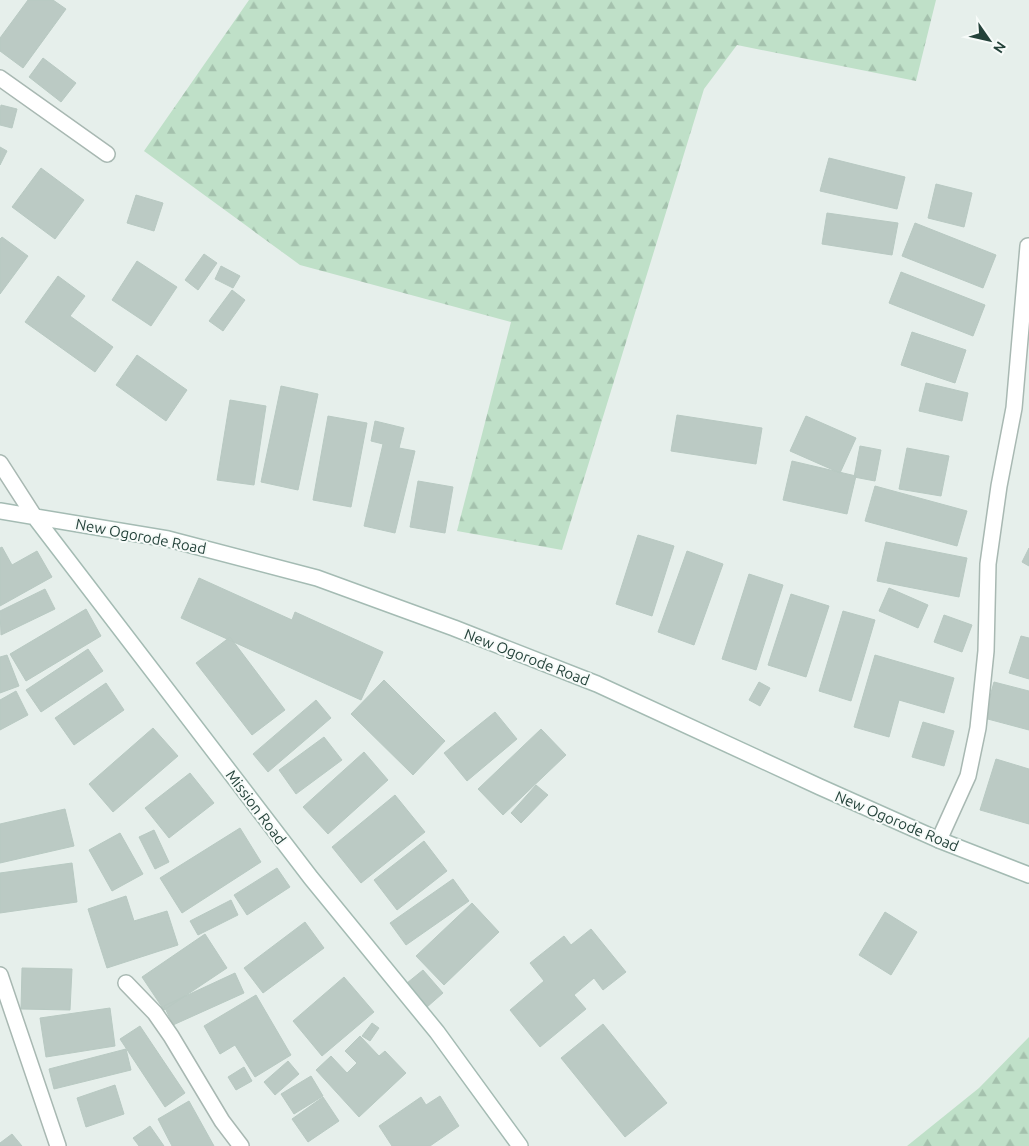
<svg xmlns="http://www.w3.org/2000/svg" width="1029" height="1146" font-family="Ubuntu,sans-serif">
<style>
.forest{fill:url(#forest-firs)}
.building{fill:#bbcac4;stroke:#b8c9c2}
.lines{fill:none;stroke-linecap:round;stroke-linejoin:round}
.street-casing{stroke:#a8b8b2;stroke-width:18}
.secondary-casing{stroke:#a4bbb3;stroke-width:18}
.street{stroke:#fff;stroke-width:15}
.secondary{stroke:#fff;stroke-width:15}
.labels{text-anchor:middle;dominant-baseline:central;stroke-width:4;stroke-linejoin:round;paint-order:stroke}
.street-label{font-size:15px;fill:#24423a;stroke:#f7fbf9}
</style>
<defs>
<pattern id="forest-firs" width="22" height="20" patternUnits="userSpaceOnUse" patternTransform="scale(1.25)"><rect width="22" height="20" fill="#bfe0c8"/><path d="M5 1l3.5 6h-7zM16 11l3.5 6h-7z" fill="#a4c1ad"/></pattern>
</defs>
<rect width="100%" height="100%" fill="#e6efeb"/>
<path class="forest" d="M249 0H936L916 81 737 45 704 89 562 550 457 531 511 322 300 265 144 151Z
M1029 1037V1146H907L979 1088Z"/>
<path class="building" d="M28 0H53L66 9 23 68 0 51V38Z
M43 58 76 83 61 102 29 77Z
M1 105 17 109 12 128 0 125V110Z
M0 147 7 151 0 165Z
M829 158 905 177 897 209 820 191Z
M41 168 84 200 55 239 12 207Z
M936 184 972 193 964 227 928 218Z
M136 195 163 203 154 231 127 223Z
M827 213 898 223 892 255 822 244Z
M915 223 996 255 983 288 902 256Z
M2 237 28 256 0 294V239Z
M204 254 217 263 198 290 185 280Z
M137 261 177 287 151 326 112 300Z
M221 266 240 276 233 288 215 279Z
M901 272 985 305 973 336 889 303Z
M58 276 85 296 70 316 113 347 95 372 25 322Z
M232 290 245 300 223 331 209 321Z
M912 332 966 350 955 383 901 365Z
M137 355 187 390 166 421 116 385Z
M926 383 968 393 962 421 919 411Z
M281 386 318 394 298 490 261 482Z
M230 400 266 406 254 485 217 480Z
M677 415 762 428 756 464 671 451Z
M328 416 367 423 351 507 313 500Z
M806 416 856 438 840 473 790 451Z
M375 421 404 428 399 448 415 451 395 533 364 526 383 444 371 441Z
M860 446 881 450 875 481 854 477Z
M907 448 949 456 941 496 899 489Z
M792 461 856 476 847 514 783 500Z
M418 481 453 487 445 533 410 527Z
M875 486 967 511 957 546 865 521Z
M638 535 674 546 652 616 616 604Z
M886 542 967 558 959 597 877 581Z
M2 547 12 565 37 551 52 577 0 606V548Z
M1029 548V566L1022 562Z
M687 551 723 564 694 645 658 632Z
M749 574 783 585 756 670 722 659Z
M199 578 292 620 295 612 383 652 361 700 181 618Z
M889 588 928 605 918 628 879 611Z
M45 589 55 609 1 635 0 611Z
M791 594 829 606 806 677 768 665Z
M86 609 101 636 26 681 10 654Z
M843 611 875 620 851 701 819 691Z
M944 615 972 625 962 652 934 642Z
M1021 636 1029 638V679L1009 673Z
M230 637 285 710 252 735 196 663Z
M88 649 103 671 41 712 26 690Z
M7 655 19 686 0 693V657Z
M875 655 954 678 944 713 899 700 889 737 854 727Z
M384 680 445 741 413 775 351 714Z
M759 682 770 688 760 706 749 700Z
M994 682 1029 691V730L984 718Z
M106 683 124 710 74 745 55 718Z
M16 691 28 715 0 730V700Z
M316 700 331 718 268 772 253 754Z
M495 712 517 739 467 781 444 753Z
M923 722 954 731 944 766 912 757Z
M153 728 178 756 113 812 89 784Z
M541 729 566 755 503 815 478 789Z
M324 737 342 760 296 794 279 770Z
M364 752 388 780 328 834 303 807Z
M996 759 1029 769V824L980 810Z
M190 773 214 803 169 838 145 808Z
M536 785 548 795 521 823 511 813Z
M395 795 425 832 361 883 332 847Z
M65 809 74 846 0 863V824Z
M240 828 261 862 182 913 160 878Z
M154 830 169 862 155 869 139 837Z
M120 833 143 874 112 891 89 850Z
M424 841 447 871 397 910 374 880Z
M72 863 77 902 0 913V873Z
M277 868 290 887 247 915 234 895Z
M453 879 469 901 406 945 390 923Z
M126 896 134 921 167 911 178 945 107 968 88 909Z
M231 900 238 915 198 935 190 921Z
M472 903 499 932 444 985 416 956Z
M885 912 917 932 891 975 859 955Z
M305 922 324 948 263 993 244 968Z
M591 929 626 972 603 990 594 978 574 995 586 1009 540 1047 510 1010 544 981 530 963 564 936 571 945Z
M205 934 227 968 164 1010 142 977Z
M22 968 72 969 70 1010 21 1009Z
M423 970 443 993 427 1007 407 983Z
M235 973 244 993 173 1025 164 1006Z
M344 977 374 1012 322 1056 293 1021Z
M256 995 291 1055 255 1077 235 1045 220 1054 204 1026Z
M110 1008 115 1046 46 1057 40 1018Z
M372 1023 379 1028 370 1041 362 1036Z
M603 1024 667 1103 625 1137 561 1058Z
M140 1026 185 1093 165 1107 120 1039Z
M360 1036 379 1056 385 1051 406 1073 359 1117 316 1070 331 1056 347 1073 357 1063 345 1051Z
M126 1049 131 1070 54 1089 49 1069Z
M288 1061 299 1074 275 1095 264 1082Z
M244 1067 252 1081 236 1090 228 1077Z
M311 1076 323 1096 294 1114 281 1094Z
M115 1085 124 1114 86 1127 77 1098Z
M440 1096 459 1126 430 1146H392L379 1126 421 1097 426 1105Z
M323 1097 339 1121 308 1142 292 1119Z
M189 1101 214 1146H172L158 1119Z
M150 1126 164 1146H139L133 1138Z
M12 1134 22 1146H0V1143Z"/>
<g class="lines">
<defs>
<path id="street" d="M0 78 107 154
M0 463 34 516
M939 840 968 776 978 728 986 651 988 564 999 486 1014 408 1028 246
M0 975 58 1146
M126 983 155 1013 171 1036 222 1121 241 1146"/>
<path id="secondary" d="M0 511 168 539 317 578 454 628 597 684 820 787 939 840 1029 875
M34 516 311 878 437 1032 520 1146"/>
</defs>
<use href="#street" class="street-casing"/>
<use href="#secondary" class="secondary-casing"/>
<use href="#street" class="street"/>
<use href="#secondary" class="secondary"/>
</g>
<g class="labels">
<g class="street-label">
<text transform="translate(141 536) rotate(11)">New Ogorode Road</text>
<text transform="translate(527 657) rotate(21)">New Ogorode Road</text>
<text transform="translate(256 807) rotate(53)">Mission Road</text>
<text transform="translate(897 821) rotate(23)">New Ogorode Road</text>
</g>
</g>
<g transform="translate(989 40) rotate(124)" stroke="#f7fbf9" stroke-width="4" paint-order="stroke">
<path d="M0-4L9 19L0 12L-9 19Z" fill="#24423a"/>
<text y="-8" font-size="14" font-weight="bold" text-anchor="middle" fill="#24423a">N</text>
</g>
</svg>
